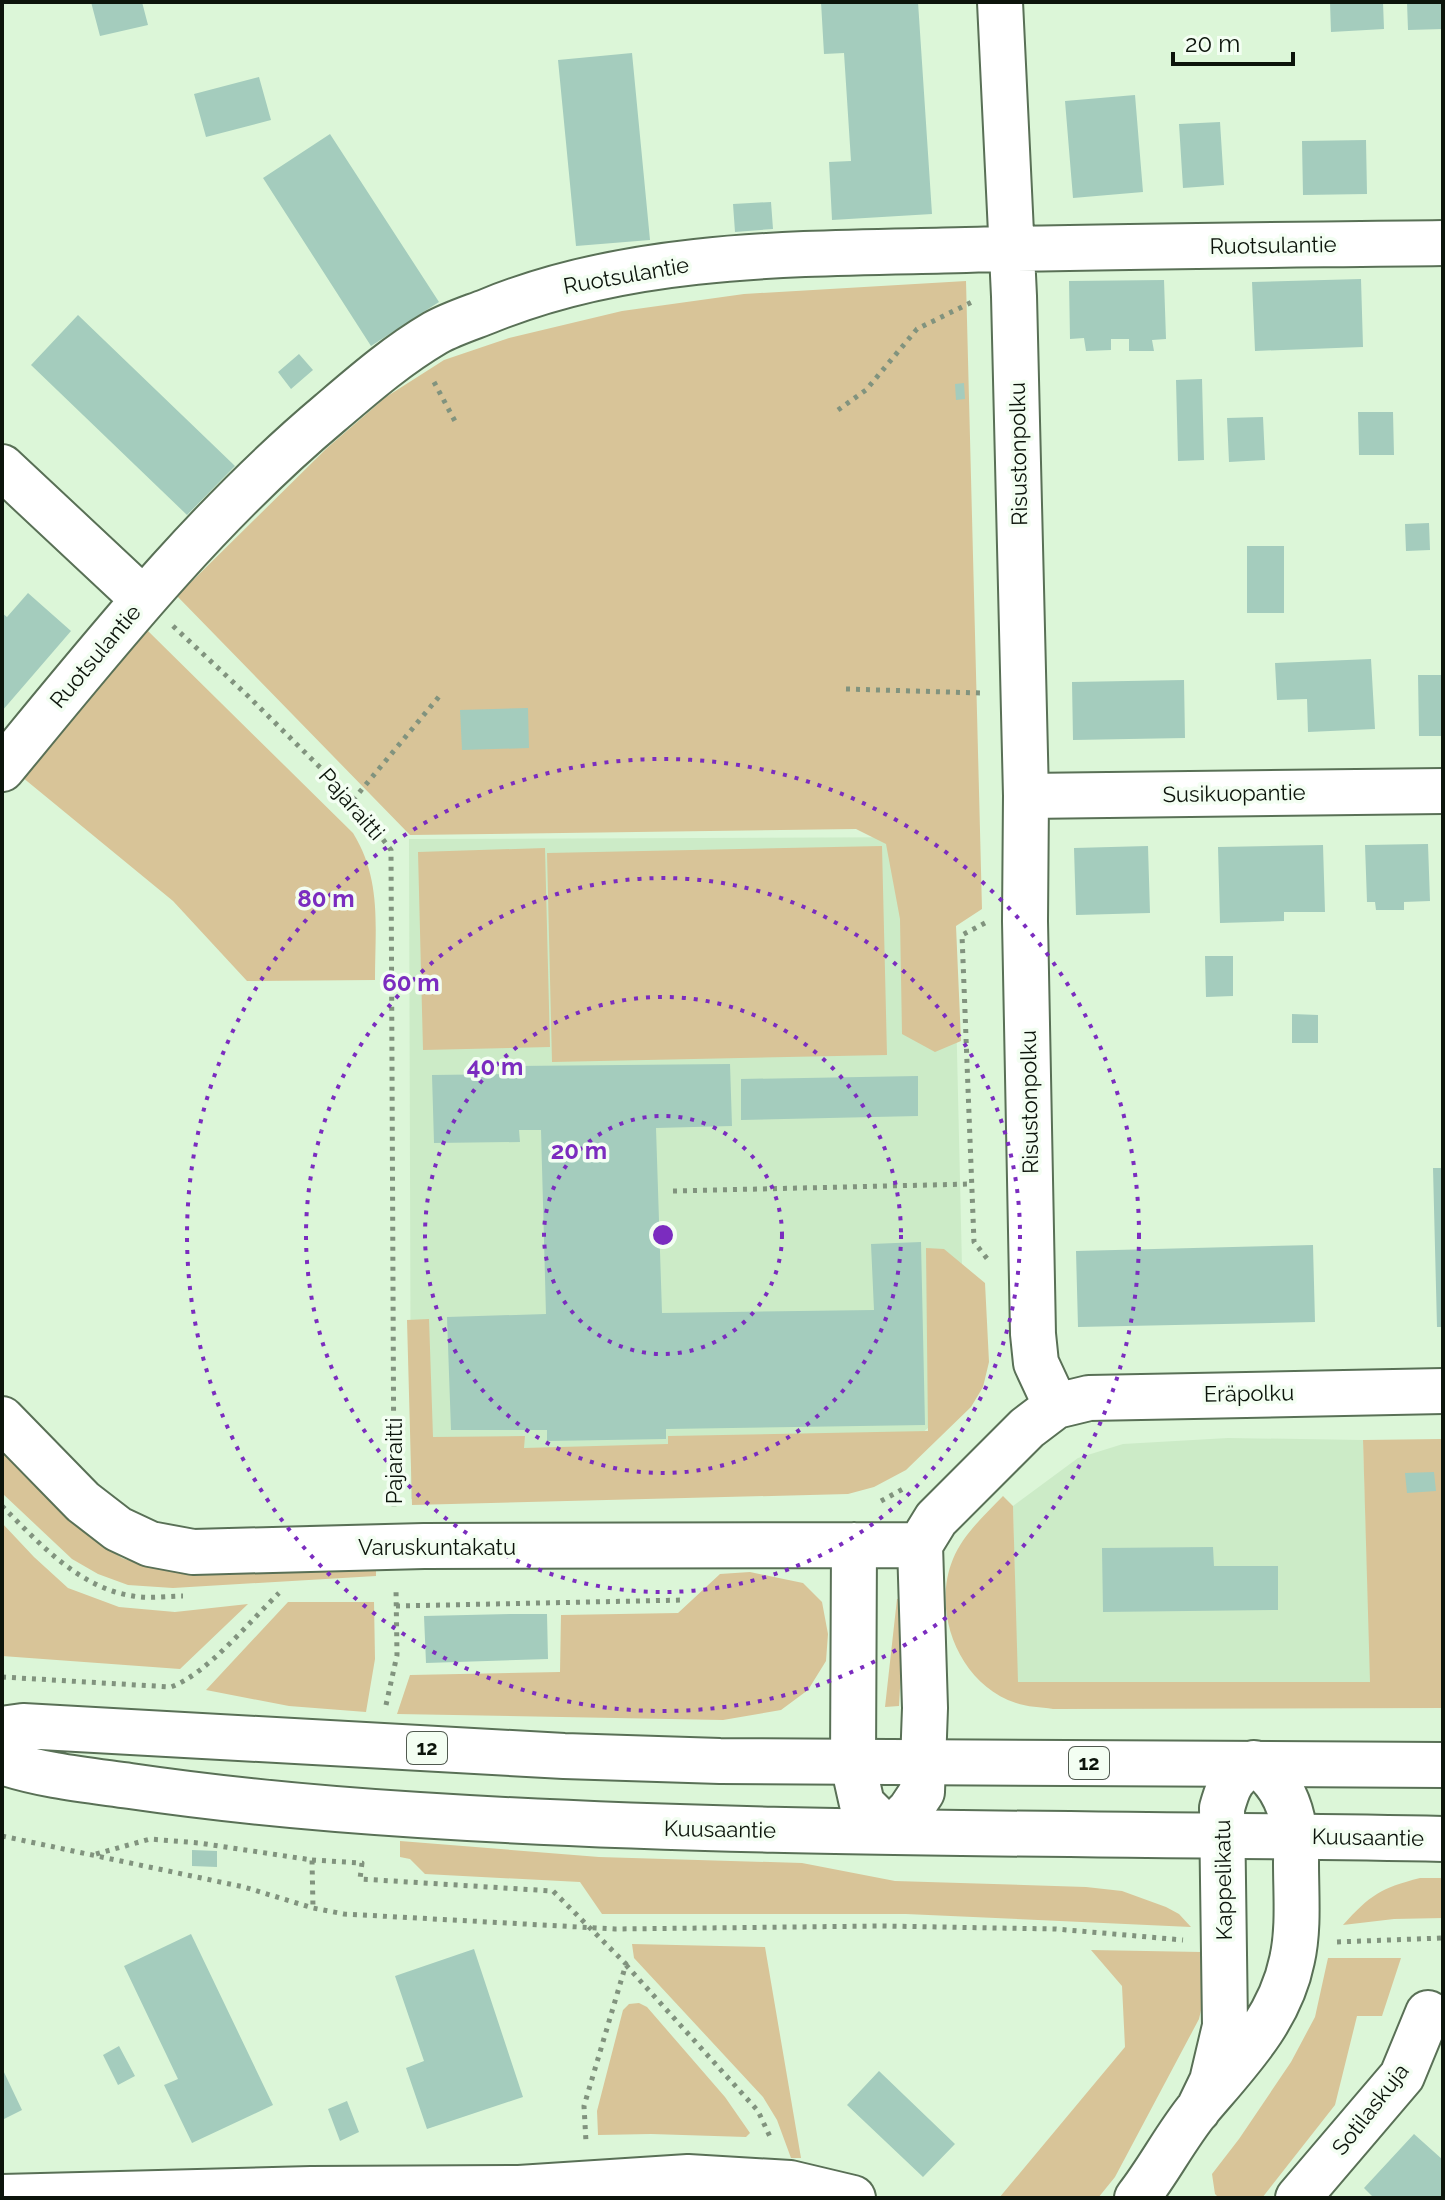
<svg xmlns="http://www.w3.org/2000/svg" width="1445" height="2200" font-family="Raleway,sans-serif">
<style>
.built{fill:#ccebc7}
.green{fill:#d8c498}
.building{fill:#a4ccbd}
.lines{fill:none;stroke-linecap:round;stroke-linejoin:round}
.minor-casing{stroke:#597056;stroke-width:48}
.major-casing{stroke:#597056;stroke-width:48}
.path{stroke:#81937e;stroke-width:5;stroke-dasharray:4 6;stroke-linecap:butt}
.minor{stroke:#fff;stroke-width:44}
.major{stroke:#fff;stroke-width:44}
.ring{fill:none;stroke:#7b2cbf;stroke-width:4;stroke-dasharray:4 8}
.labels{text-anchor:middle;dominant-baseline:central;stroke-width:7;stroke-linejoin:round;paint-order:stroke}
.shield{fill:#f3fef2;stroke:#515a50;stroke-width:2}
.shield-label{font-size:20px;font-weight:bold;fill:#0c140b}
.street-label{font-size:22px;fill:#0c140b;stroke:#f3fef2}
.centre{fill:#7b2cbf;stroke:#f3fef2;stroke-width:4}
.ring-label{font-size:24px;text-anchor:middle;font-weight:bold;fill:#7b2cbf;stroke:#f3fef2;stroke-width:7;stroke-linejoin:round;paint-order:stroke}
</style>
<rect width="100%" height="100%" fill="#dcf6d8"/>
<path class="built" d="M952 837 965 1395 858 1490 411 1499 409 839Z
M1228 1438 1363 1440 1371 1682H1017L1013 1506 1078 1458 1123 1444Z"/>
<path class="green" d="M966 281 982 909 956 926 961 1041 935 1052 902 1034 900 919 886 844 856 829 410 835 177 596 327 448 386 397 444 360 509 338 622 311 744 294Z
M147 630 353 833C382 880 375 927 375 980L247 981 173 901 22 777Z
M882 846 887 1055 552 1062 547 853Z
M545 848 550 1047 423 1050 418 852Z
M926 1248 944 1249 985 1283 989 1362 983 1387 971 1407 906 1470 874 1487 848 1494 412 1505 407 1320 429 1319 433 1437 525 1436 524 1448 668 1444V1436L928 1431Z
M1443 1439V1708L1053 1709C1041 1707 1027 1707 1016 1703 959 1684 931 1612 953 1559 964 1533 985 1515 1003 1496L1013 1506 1018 1682H1370L1363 1440Z
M2 1447 85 1533 122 1558 145 1566 180 1571 376 1566V1576L173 1588 128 1585 98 1574 72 1559 3 1494Z
M2 1523 34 1557 68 1588 119 1607 175 1612 248 1604 180 1669 2 1656Z
M750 1572 803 1583 822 1602 828 1634 826 1661 808 1690 781 1710 723 1720 397 1714 410 1675 560 1672 561 1615 678 1613 720 1574Z
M905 1598 899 1706 885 1707 897 1599Z
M288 1602H374L375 1659 366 1712 289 1706 206 1690Z
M400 1841 599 1857 802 1863 895 1881 1086 1887 1122 1891 1166 1907 1179 1914 1191 1927 906 1914H602L580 1882 425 1874 410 1859 400 1857Z
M1420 1878H1443V1918L1394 1919 1343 1925C1370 1895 1381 1888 1420 1878Z
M632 1944 765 1947 801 2158H791L777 2120 763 2097 634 1958Z
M1091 1950 1201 1952C1205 1975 1205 1996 1199 2019L1115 2177 1098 2198H999L1125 2047 1122 1986Z
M1328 1958H1401L1382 2016H1357L1335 2105 1262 2198H1219L1215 2194 1212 2174 1239 2139 1291 2062 1315 2017Z
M639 2003 647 2007 725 2097 750 2133 746 2137 651 2134 598 2135 597 2111 623 2010 629 2004Z"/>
<path class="building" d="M91 2H142L148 25 100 36Z
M821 2H918L932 214 832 220 829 162 851 161 844 53 824 54Z
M1330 2H1383L1384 29 1331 32Z
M1407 2H1443V29L1408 30Z
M632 53 650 240 576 246 558 60Z
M259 77 271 120 206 137 194 94Z
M1135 95 1143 192 1073 198 1065 101Z
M1220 122 1224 185 1183 188 1179 124Z
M330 134 439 302 371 346 263 178Z
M1366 140 1367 194 1303 195 1302 141Z
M771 202 773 229 735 232 733 204Z
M1361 279 1363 347 1255 351 1252 282Z
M1164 280 1166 339 1152 340 1154 351H1129V339H1111V350L1086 351 1084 338 1070 339 1069 281Z
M78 315 235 466 187 515 31 365Z
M299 354 313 370 291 389 278 372Z
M1202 379 1204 460 1178 461 1176 380Z
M964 383 965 399 956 400 955 384Z
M1358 412H1393L1394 455H1359Z
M1263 417 1265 460 1229 462 1227 418Z
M1429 523 1430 550 1406 551 1405 524Z
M1247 546H1284V613H1247Z
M28 593 71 631 2 711V613L7 617Z
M1371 659 1375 729 1308 732 1307 699 1277 700 1275 663Z
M1418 675H1443V736H1419Z
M1184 680 1185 738 1073 740 1072 682Z
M528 708 529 748 462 750 460 710Z
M1428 844 1430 901 1404 902V910H1376L1375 902H1367L1365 845Z
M1323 845 1325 912H1284V921L1220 923 1218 847Z
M1148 846 1150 913 1076 915 1074 848Z
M1205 956H1233V996L1206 997Z
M1292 1014 1318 1015V1043H1292Z
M730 1064 732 1126 656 1128 662 1313 874 1310 871 1244 921 1242 925 1425 666 1429V1439L547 1441V1430H451L447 1317 546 1314 541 1130H519L520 1142 434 1143 432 1075 515 1074V1066Z
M918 1076V1116L741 1120V1079Z
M1433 1168H1443V1327H1437Z
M1313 1245 1315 1322 1078 1327 1076 1251Z
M1434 1472 1436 1491 1407 1493 1405 1473Z
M1213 1547 1214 1566H1278V1610L1103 1612 1102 1548Z
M512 1614H547L548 1659 426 1663 424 1616Z
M192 1850 217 1851V1867L192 1866Z
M191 1934 273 2105 192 2143 164 2085 178 2079 124 1966Z
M474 1949 523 2097 427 2129 406 2068 424 2061 395 1976Z
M119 2046 135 2076 118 2085 103 2055Z
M2 2068 22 2110 2 2120Z
M879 2071 955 2144 923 2177 847 2105Z
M347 2101 359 2132 340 2141 328 2109Z
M1414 2134 1443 2160V2198H1374L1364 2188Z"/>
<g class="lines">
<defs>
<path id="minor" d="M1000 2 1014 296 1026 796 1025 921 1033 1334 1036 1363 1056 1406
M2 467 143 599
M2 769C105 644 206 517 330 413 364 384 396 356 435 333 451 324 470 318 488 311 636 250 808 254 966 250 1125 246 1284 245 1443 243
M1026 796 1443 791
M2 1419 83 1502 118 1529 150 1544 193 1552 424 1546 920 1545
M854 1545 853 1764 862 1804 889 1831 910 1810 922 1792 925 1708 920 1545 936 1519 1027 1428 1056 1406 1089 1398 1443 1391
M2 2197 311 2189 519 2188 688 2177 790 2183 853 2198
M1137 2198C1159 2170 1176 2136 1199 2108 1237 2063 1280 2020 1292 1960 1299 1929 1296 1895 1296 1863 1297 1824 1289 1784 1254 1763 1232 1777 1229 1783 1222 1808L1225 2026 1212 2081 1198 2110
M1298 2198 1402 2076 1428 2013"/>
<path id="major" d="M2 1729 23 1726 564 1756 720 1761 1443 1765
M2 1762C44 1776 87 1780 130 1786 226 1800 322 1809 419 1815 760 1837 1102 1832 1443 1839"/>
</defs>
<use href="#minor" class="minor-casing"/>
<use href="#major" class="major-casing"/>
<path class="path" d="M434 382 457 425
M838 410 866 390 917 329 974 301
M173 626 248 696 353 800 391 850 394 1507
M846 689 981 693
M353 800 442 693
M985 923 962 935 974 1242 989 1261
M673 1191 972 1184
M881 1501 903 1489
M2 1506C39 1543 79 1588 133 1596 149 1599 167 1596 183 1596
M396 1606 685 1600
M2 1677 171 1687C207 1674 250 1621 279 1593
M386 1705 397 1655 396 1589
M2 1836 244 1887 313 1908 344 1914 615 1929 882 1926 1056 1929 1183 1940
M96 1854 150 1839 199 1843 312 1860 313 1908
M312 1860 362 1863 360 1879 553 1891 626 1964 584 2106 586 2142
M1337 1942 1443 1938
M626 1965 758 2111 772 2141"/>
<use href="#minor" class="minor"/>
<use href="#major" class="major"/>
</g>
<g class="ring">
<circle cx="663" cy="1235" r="119"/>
<circle cx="663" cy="1235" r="238"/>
<circle cx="663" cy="1235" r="357"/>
<circle cx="663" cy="1235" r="476"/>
</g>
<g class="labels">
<g class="shield">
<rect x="407" y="1732" width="40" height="32" rx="6"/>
<rect x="1069" y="1747" width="40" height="32" rx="6"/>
</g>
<g class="shield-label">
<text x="427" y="1748">12</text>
<text x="1089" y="1763">12</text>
</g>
<g class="street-label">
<text transform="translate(1273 245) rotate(-1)">Ruotsulantie</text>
<text transform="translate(626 275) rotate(-10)">Ruotsulantie</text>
<text transform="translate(1018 454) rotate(-91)">Risustonpolku</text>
<text transform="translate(95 656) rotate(-50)">Ruotsulantie</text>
<text transform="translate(1234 793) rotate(-1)">Susikuopantie</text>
<text transform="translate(352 804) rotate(49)">Pajaraitti</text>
<text transform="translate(1029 1102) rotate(-91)">Risustonpolku</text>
<text transform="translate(1249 1393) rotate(-1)">Eräpolku</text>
<text transform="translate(394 1461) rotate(-90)">Pajaraitti</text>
<text x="437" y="1547">Varuskuntakatu</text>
<text transform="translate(720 1829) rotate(1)">Kuusaantie</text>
<text transform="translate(1368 1837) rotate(1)">Kuusaantie</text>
<text transform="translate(1223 1880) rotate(-91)">Kappelikatu</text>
<text transform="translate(1370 2109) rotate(-52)">Sotilaskuja</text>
</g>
</g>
<circle cx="663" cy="1235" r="12" class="centre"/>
<g class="ring-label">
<text x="326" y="907">80 m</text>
<text x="411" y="991">60 m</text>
<text x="495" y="1075">40 m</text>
<text x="579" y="1159">20 m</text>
</g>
<rect width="1445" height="2200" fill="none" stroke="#0c140b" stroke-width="8"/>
<path d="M1173 52v12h120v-12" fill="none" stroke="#0c140b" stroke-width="4"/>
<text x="1185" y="52" font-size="24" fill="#0c140b" stroke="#f3fef2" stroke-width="6" paint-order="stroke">20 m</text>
</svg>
